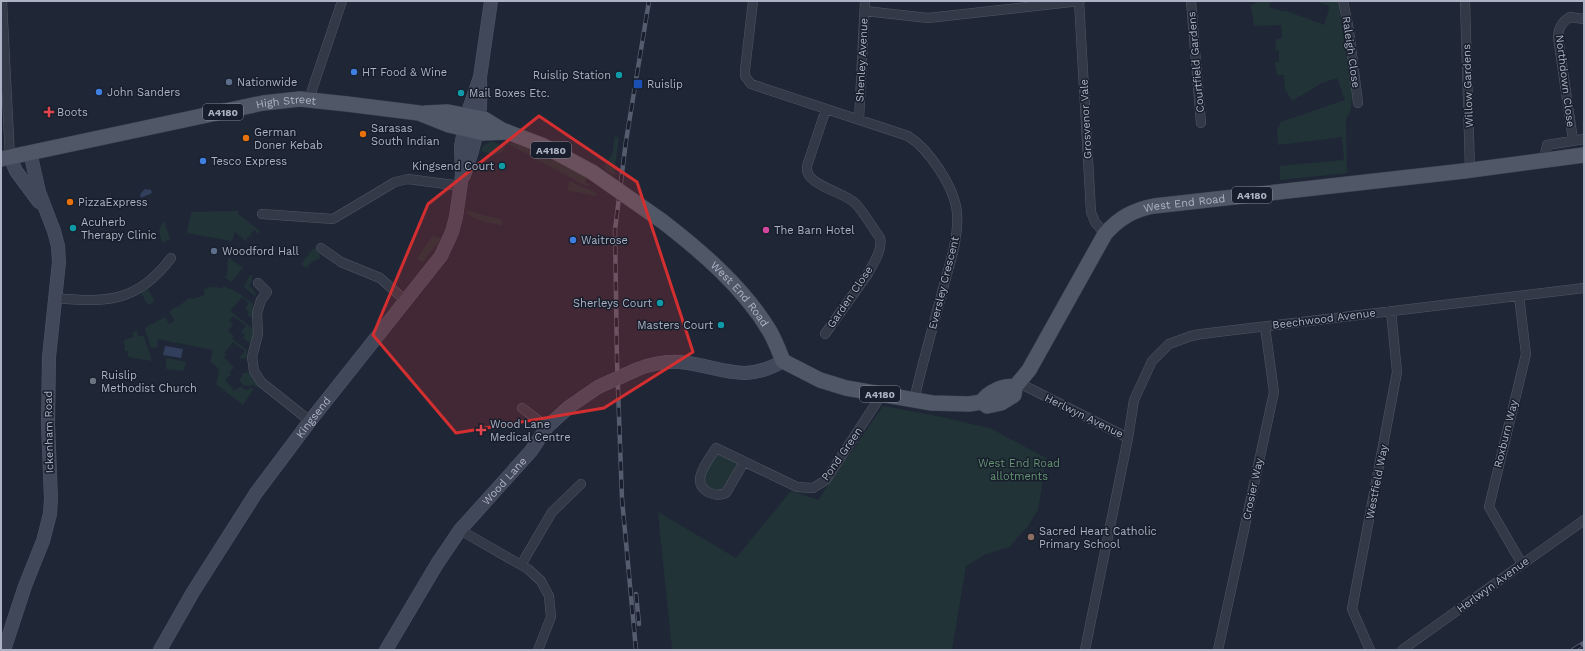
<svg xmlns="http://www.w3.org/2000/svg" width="1585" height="651" font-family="'Work Sans',sans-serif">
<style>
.green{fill:#213337}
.water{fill:#313e5c}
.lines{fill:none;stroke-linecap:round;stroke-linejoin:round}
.street-casing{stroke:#505665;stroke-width:10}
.secondary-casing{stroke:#505665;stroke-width:14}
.primary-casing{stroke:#3c4250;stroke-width:16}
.street{stroke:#333947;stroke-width:9}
.secondary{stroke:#41485a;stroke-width:13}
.primary{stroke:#505867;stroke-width:15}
.rail-casing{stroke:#545c6e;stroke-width:4.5}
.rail{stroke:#181e2b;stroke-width:3;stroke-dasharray:9;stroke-linecap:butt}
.secondary-bridge-casing{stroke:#505665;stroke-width:14;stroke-linecap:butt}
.primary-bridge-casing{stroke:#3c4250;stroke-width:16;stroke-linecap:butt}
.secondary-bridge{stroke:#41485a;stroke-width:13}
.primary-bridge{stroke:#505867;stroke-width:15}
.marked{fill:#d42f30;fill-opacity:0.2;stroke:#d42f30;stroke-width:3;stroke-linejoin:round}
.shop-dot{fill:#3f7fe0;stroke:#181e2b;stroke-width:1.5}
.culture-dot{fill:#0f9aa8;stroke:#181e2b;stroke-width:1.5}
.service-dot{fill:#5c6f8a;stroke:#181e2b;stroke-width:1.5}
.transit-dot{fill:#1a4fb4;stroke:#181e2b;stroke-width:1.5}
.health-dot{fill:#e0444e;stroke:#181e2b;stroke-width:1.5}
.food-dot{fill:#e8710a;stroke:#181e2b;stroke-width:1.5}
.hotel-dot{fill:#d1479c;stroke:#181e2b;stroke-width:1.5}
.worship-dot{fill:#6b7280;stroke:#181e2b;stroke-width:1.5}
.education-dot{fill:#8d6e63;stroke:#181e2b;stroke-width:1.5}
.labels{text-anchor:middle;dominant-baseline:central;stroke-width:3;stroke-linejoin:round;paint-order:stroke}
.shield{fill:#181e2b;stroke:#808696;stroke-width:1}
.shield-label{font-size:10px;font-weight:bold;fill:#adb3c4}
.street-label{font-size:11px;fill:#adb3c4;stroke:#181e2b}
.poi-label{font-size:11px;fill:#adb3c4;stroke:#181e2b;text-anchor:start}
.park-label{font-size:11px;fill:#649474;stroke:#181e2b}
</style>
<rect width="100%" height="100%" fill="#1f2736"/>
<path class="green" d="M1255 1H1271L1269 7 1283 12 1284 10 1324 25 1330 6 1316 1H1338L1352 91 1351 109 1346 120 1347 173 1280 180V166L1344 160 1342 137 1278 145 1277 130 1281 122 1345 100 1337 78 1322 83 1292 101 1285 89 1284 75H1277L1275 62H1279V51L1276 50V39L1282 38 1281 25 1254 26 1251 5 1255 4Z
M615 136 619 138 614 175 603 168 612 155Z
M492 141 505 147 502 152 495 155 480 151 484 145Z
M505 142C534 147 562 163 587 178L585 182 592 186 584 185Z
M570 181C580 187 587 188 596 193V196L567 190Z
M466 208 468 211 503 220 502 226C492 223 466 220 466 208Z
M238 211V214L260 231 258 234 254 230 246 240 251 245 235 232 232 241 187 233 191 212Z
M164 220 170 239 162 243 159 230Z
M432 236 441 238 437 246 436 245 423 262 417 259Z
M314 248 319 253 320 258 313 261 306 268 301 264Z
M228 257 244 269H242L231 282 224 276H227Z
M250 275H252V281L249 285 255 292 256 297 244 287Z
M223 286 237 292 253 304 252 318 247 315 249 312 245 309 249 303 242 297 230 311 253 329 254 333 250 343 243 338 245 335 241 332 246 326 233 316 229 321 233 325 228 331 234 336 232 339 247 350 246 358 238 359 245 351 233 342 224 353 226 354 224 357 234 368 229 372 231 375 225 379 234 391 241 386 245 390 254 388 243 405 216 384C220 374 221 367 210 362L213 350 158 339 157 347 151 348 145 329 146 327 165 317 169 324 175 321 169 312 177 306 178 307 189 298 192 299 205 295 204 290 209 287 223 288Z
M148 289 154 300V302L148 305 141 293Z
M137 331 138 336H144L152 361 123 356H128V351H125L124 340 134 337 133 332Z
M166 358 186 362 184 371 166 369Z
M249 372 258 387 257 388 254 385 244 386 239 379 243 376 241 374Z
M883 406 942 417 992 429 1046 458 1038 510 1027 527 1009 547 986 554 966 566 952 650H672L658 512 736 558 791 491 818 500Z
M716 448 744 462 729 489 714 495 700 477Z"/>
<path class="water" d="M145 189 151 190 152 193 141 198 140 194Z
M165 346 183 349 181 358 163 355Z"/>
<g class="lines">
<defs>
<path id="street" d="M2 1 10 157
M753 1 745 70V76L751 84 908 136C929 149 955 188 957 213 959 238 950 262 944 285 934 323 923 361 914 400
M1079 1 1091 212 1095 222 1105 234
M1191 1 1201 123
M1343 1 1349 30 1358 103
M1465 1 1470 170
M865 11 928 18 1080 1
M309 99 342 1
M859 120 865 1
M1573 140 1558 37C1559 27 1561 23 1570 17L1584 19
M1544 160 1547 145 1584 139
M262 214 333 219 395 182 408 179 461 186
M321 248 341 262 380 278 406 301
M258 283 267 292 261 300 257 313 258 334 252 357 254 371 261 382 310 421
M1519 296 1526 354 1489 507 1522 564
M56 298C107 303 138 302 171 258
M825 334 867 275C873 264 883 250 880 238 872 227 865 214 856 204 844 191 804 186 807 166L826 109
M1019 383 1128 438 1085 650
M522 408 547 427
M1128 438 1134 400 1152 361 1169 344 1191 336 1201 334 1584 288
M744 462 726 493C718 496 715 495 708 492 689 482 709 460 716 448L797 487 813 488 826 480 882 394
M460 530 528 569 541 581 549 596 551 617 538 650
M521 565 552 512 581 484
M1218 650 1274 392 1265 327
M1370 650 1352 609 1397 372 1391 311
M1402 650 1584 520"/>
<g id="secondary">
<path d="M10 157 16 171 39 202"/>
<path d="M464 175C476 142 482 117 480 81"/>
<path d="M638 369C651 364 665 361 680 362 721 366 743 385 783 361"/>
<path d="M4 650 25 586 43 541 50 514 51 499 48 424 49 357 59 262 58 246 54 231 39 192 30 152"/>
<path id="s1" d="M160 650 193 592 256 493 310 421 441 256 452 232 456 217 462 175 461 146 467 115 480 77 491 1"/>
<path id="s2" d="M386 650 437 564 460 530 531 451 547 427 569 407 598 387"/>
</g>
<g id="primary">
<path d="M425 113 448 112 484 119 502 130 544 146 592 172"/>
<path id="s3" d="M1 159 263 103 300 99 347 104 419 113 449 125 483 133 507 132"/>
<path id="s4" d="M662 221C701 251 743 287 769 330 775 340 779 351 783 361L820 380 846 388 932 403 969 404 982 402"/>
<path id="s5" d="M982 402 987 406 1001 403 1014 395 1015 387 1029 370 1105 234C1119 218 1133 210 1154 206L1464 171 1584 155"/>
<path d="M982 402C987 392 1004 385 1015 387"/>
</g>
</defs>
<use href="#street" class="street-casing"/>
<use href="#secondary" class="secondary-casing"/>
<use href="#primary" class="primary-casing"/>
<use href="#street" class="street"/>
<use href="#secondary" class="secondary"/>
<use href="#primary" class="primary"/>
<defs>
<path id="rail" d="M636 594 639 624
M636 650 622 499 617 361 615 230 626 141 649 1
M1573 650 1584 643"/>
</defs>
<use href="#rail" class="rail-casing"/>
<use href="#rail" class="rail"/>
<defs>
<path id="secondary-bridge" d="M598 387 638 369"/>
<path id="primary-bridge" d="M592 172 662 221"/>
</defs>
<use href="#secondary-bridge" class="secondary-bridge-casing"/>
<use href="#primary-bridge" class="primary-bridge-casing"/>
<use href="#secondary-bridge" class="secondary-bridge"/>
<use href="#primary-bridge" class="primary-bridge"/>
</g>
<path class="marked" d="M539 116 637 182 693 352 604 408 456 433 373 335 428 204Z"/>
<g class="shop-dot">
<circle cx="354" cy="72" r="4"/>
<circle cx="99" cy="92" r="4"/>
<circle cx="203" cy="161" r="4"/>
<circle cx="573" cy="240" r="4"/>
</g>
<g class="culture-dot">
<circle cx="619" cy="75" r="4"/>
<circle cx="461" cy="93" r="4"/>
<circle cx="502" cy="166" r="4"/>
<circle cx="73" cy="228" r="4"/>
<circle cx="660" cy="303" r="4"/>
<circle cx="721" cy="325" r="4"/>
</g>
<g class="service-dot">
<circle cx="229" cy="82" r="4"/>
<circle cx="214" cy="251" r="4"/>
</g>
<rect class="transit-dot" x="633" y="79" width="10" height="10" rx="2"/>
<g class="health-dot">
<path d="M47 106h4v4h4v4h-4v4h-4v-4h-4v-4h4z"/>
<path d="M479 424h4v4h4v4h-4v4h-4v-4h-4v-4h4z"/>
</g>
<g class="food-dot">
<circle cx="363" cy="134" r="4"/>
<circle cx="246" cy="138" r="4"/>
<circle cx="70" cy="202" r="4"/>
</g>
<circle class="hotel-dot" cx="766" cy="230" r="4"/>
<circle class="worship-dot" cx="93" cy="381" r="4"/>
<circle class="education-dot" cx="1031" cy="537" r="4"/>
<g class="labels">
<g class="shield">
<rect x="203" y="104" width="40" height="16" rx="3"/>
<rect x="531" y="142" width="40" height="16" rx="3"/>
<rect x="1232" y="187" width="40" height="16" rx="3"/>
<rect x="860" y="386" width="40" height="16" rx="3"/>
</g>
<g class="shield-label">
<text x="223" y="112">A4180</text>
<text x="551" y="150">A4180</text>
<text x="1252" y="195">A4180</text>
<text x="880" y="394">A4180</text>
</g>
<g class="street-label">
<text transform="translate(1351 52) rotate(82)">Raleigh Close</text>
<text transform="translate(862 60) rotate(-87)">Shenley Avenue</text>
<text transform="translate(1196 62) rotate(-95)">Courtfield Gardens</text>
<text transform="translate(1565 81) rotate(83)">Northdown Close</text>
<text transform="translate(1468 86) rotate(-92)">Willow Gardens</text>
<text stroke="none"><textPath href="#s3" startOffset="291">High Street</textPath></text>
<text transform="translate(1086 119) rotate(-93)">Grosvenor Vale</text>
<text stroke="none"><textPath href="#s5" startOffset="310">West End Road</textPath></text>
<text transform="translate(944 283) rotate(-76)">Eversley Crescent</text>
<text stroke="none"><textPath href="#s4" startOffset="107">West End Road</textPath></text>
<text transform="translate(850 297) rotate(-56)">Garden Close</text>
<text transform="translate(1324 319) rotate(-7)">Beechwood Avenue</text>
<text transform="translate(1084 416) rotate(26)">Herlwyn Avenue</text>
<text stroke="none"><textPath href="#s1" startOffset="279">Kingsend</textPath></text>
<text transform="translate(49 432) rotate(-91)">Ickenham Road</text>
<text transform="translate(1506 434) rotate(-76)">Roxburn Way</text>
<text transform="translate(842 454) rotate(-55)">Pond Green</text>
<text stroke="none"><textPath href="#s2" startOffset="207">Wood Lane</textPath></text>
<text transform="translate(1377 482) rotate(-79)">Westfield Way</text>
<text transform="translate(1253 489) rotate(-78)">Crosier Way</text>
<text transform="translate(1493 585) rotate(-36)">Herlwyn Avenue</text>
</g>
<g class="poi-label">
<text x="362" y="72">HT Food &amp; Wine</text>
<text x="611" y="75" text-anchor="end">Ruislip Station</text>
<text x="237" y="82">Nationwide</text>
<text x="647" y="84">Ruislip</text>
<text x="107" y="92">John Sanders</text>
<text x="469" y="93">Mail Boxes Etc.</text>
<text x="57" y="112">Boots</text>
<text x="371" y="128">Sarasas<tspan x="371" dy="13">South Indian</tspan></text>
<text x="254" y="132">German<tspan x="254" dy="13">Doner Kebab</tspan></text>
<text x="211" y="161">Tesco Express</text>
<text x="494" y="166" text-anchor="end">Kingsend Court</text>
<text x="78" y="202">PizzaExpress</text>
<text x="81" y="222">Acuherb<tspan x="81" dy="13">Therapy Clinic</tspan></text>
<text x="774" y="230">The Barn Hotel</text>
<text x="581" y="240">Waitrose</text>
<text x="222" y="251">Woodford Hall</text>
<text x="652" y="303" text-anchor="end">Sherleys Court</text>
<text x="713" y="325" text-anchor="end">Masters Court</text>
<text x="101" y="375">Ruislip<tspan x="101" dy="13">Methodist Church</tspan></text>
<text x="490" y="424">Wood Lane<tspan x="490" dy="13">Medical Centre</tspan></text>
<text x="1039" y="531">Sacred Heart Catholic<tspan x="1039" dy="13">Primary School</tspan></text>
</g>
<g class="park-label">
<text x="1019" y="463">West End Road<tspan x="1019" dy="13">allotments</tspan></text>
</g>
</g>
<rect width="1585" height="651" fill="none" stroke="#adb3c4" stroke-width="4"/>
</svg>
